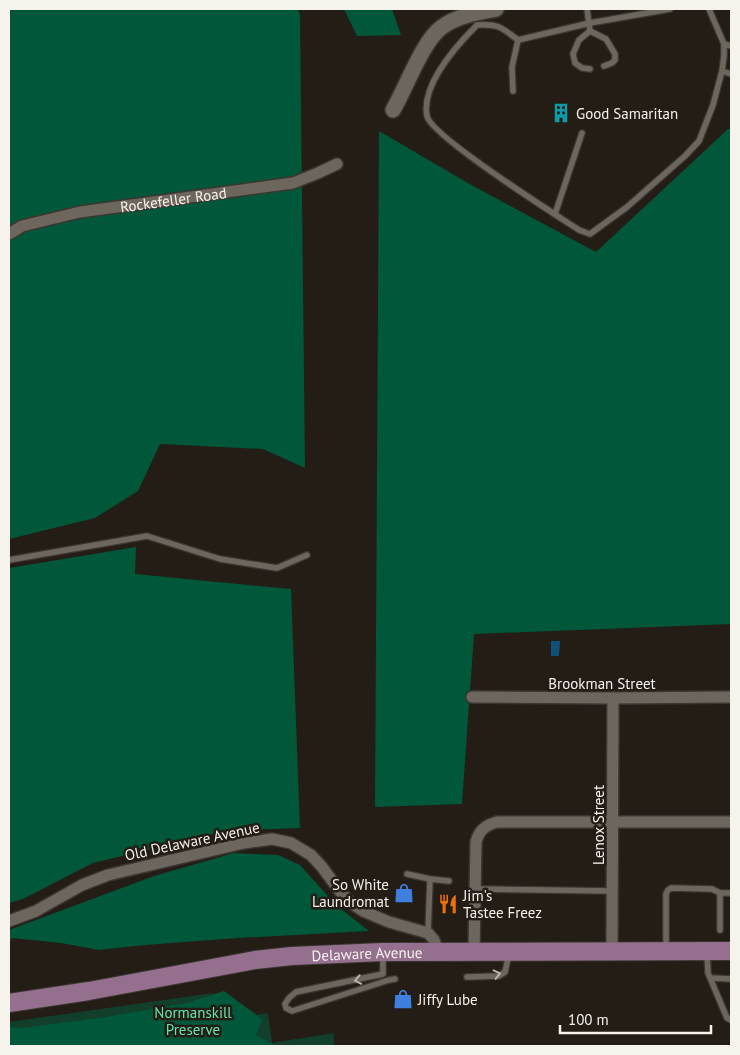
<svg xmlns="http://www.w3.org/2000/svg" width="740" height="1055" font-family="'PT Sans',sans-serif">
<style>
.green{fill:#113f2c}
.forest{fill:#00573a}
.water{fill:#115177}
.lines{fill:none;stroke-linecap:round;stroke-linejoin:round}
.lane-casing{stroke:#3b3632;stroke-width:8}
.street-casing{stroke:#3b3632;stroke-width:14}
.secondary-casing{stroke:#3b3632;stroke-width:18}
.primary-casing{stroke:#3b3632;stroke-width:20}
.lane{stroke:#6d665c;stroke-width:5.5}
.street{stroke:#6d665c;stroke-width:11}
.secondary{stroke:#6d665c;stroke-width:15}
.primary{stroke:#95708e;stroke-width:18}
.oneway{stroke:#b8b3ab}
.labels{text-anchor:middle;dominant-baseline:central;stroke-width:5;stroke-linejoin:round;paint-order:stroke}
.poi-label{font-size:15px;fill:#f6f2ec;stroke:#231d15;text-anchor:start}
.street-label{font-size:15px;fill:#f6f2ec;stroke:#231d15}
.park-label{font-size:15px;fill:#63e6ae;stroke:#231d15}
</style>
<rect width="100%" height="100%" fill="#231d15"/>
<path class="green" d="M213 993 220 1021 268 1013 272 1043 334 1033V1046H9V1022Z"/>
<path class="forest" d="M9 9H297L300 14 305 468 263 449 160 444 138 491 95 518 9 539Z
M344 9H392L401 35 357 36Z
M728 129H731V624L474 634 462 804 375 807 379 131 473 186 596 252Z
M136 547 135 574 291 589 300 828 226 831 93 863 23 899 9 903V568Z
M234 853 278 855 300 865 336 905 369 931 238 938 145 945 99 950 61 943 12 938 9 943V930L154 876Z
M224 991 262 1019 256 1035 276 1046H9V1027L22 1028 106 1017 187 1003Z"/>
<path class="water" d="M551 641H560L559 656H551Z"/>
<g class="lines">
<defs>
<path id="lane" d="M587 9 590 31 579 40 573 54 575 63 582 68 590 69
M670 9 590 23 518 40C501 27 499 24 477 25 457 45 421 85 427 116 431 136 556 215 579 230L590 234 627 207 685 156 699 141 713 105 722 71 724 56V44L709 9
M590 31 606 39 615 54V60L612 63 604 66
M724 44 731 46
M722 71 731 74
M513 91 512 67 518 40
M555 214 582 133
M9 560 147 536 220 559 277 568 307 555
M407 874 430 879 428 933
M430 879 449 881
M476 889 613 891
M720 930V893
M666 949V894L668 890 671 888 712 889 720 893H731
M707 953 708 973 727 1018 731 1020
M383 954V974L296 992 289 998 285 1004 286 1008 292 1011 389 980 395 979
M467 977 499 976 505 972 509 954
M711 978 731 979"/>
<g id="street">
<path id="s1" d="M9 234 22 226 80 212 293 183 318 173 337 164"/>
<path d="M472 697 613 698 731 697"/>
<path d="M9 921 36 911 82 885 108 875 244 843 272 839 291 843 311 855 322 867 342 894 351 903 363 911 389 922 428 933 434 940 438 952"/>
<path d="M612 951 613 698"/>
<path d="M474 952 476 842C479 830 486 825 497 822H731"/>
</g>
<path id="secondary" d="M393 110C406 88 423 40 442 27 457 16 478 12 496 9"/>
<g id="primary">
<path id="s2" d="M9 1003 89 991 255 960 292 956 383 952 731 951"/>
</g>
</defs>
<use href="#lane" class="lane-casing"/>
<use href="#street" class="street-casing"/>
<use href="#secondary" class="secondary-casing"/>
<use href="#primary" class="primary-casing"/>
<use href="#lane" class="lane"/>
<use href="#street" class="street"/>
<use href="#secondary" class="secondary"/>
<use href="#primary" class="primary"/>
</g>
<defs><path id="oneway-chevron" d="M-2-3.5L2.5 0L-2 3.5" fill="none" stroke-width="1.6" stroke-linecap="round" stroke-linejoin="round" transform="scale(1.25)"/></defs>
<g class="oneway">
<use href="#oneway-chevron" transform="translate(497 974) rotate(-13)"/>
<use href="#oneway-chevron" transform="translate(358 980) rotate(169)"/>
</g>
<defs>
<symbol id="building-bare" viewBox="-9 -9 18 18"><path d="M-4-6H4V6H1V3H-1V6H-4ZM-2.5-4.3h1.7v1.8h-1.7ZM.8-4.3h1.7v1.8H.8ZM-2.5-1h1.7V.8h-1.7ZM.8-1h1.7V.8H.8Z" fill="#0f9aa8" stroke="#231d15" stroke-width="2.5" paint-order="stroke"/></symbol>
<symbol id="shop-bare" viewBox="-9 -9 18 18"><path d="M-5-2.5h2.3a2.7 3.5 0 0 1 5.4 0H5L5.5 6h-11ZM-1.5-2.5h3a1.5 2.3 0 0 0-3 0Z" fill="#3f7fe0" stroke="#231d15" stroke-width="2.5" paint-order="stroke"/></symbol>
<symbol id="restaurant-bare" viewBox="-9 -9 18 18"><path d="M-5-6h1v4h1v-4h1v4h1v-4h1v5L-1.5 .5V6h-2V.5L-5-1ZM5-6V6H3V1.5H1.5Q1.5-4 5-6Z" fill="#e8710a" stroke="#231d15" stroke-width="2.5" paint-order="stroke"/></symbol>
</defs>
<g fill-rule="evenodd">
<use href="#building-bare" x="547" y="99" width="28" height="28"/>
<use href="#shop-bare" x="390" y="879" width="28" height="28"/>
<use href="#restaurant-bare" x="434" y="890" width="28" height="28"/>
<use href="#shop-bare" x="389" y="985" width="28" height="28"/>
</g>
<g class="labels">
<g class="poi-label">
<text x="576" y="113">Good Samaritan</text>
<text x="389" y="884" text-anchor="end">So White<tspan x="389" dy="17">Laundromat</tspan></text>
<text x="463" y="895">Jim's<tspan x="463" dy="17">Tastee Freez</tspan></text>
<text x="418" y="999">Jiffy Lube</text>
</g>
<g class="street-label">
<text stroke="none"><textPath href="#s1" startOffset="169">Rockefeller Road</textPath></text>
<text x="602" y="683">Brookman Street</text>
<text transform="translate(598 825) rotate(-90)">Lenox Street</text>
<text transform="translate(192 841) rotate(-12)">Old Delaware Avenue</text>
<text stroke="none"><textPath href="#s2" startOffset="362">Delaware Avenue</textPath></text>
</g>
<g class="park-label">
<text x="193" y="1012">Normanskill<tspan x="193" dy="17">Preserve</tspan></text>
</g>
</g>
<rect width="740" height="1055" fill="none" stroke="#f6f2ec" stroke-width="20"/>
<path d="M560 1025v8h151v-8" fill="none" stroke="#f6f2ec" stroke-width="2.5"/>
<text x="568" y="1025" font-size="15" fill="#f6f2ec" stroke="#231d15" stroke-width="4" paint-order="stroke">100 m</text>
</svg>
